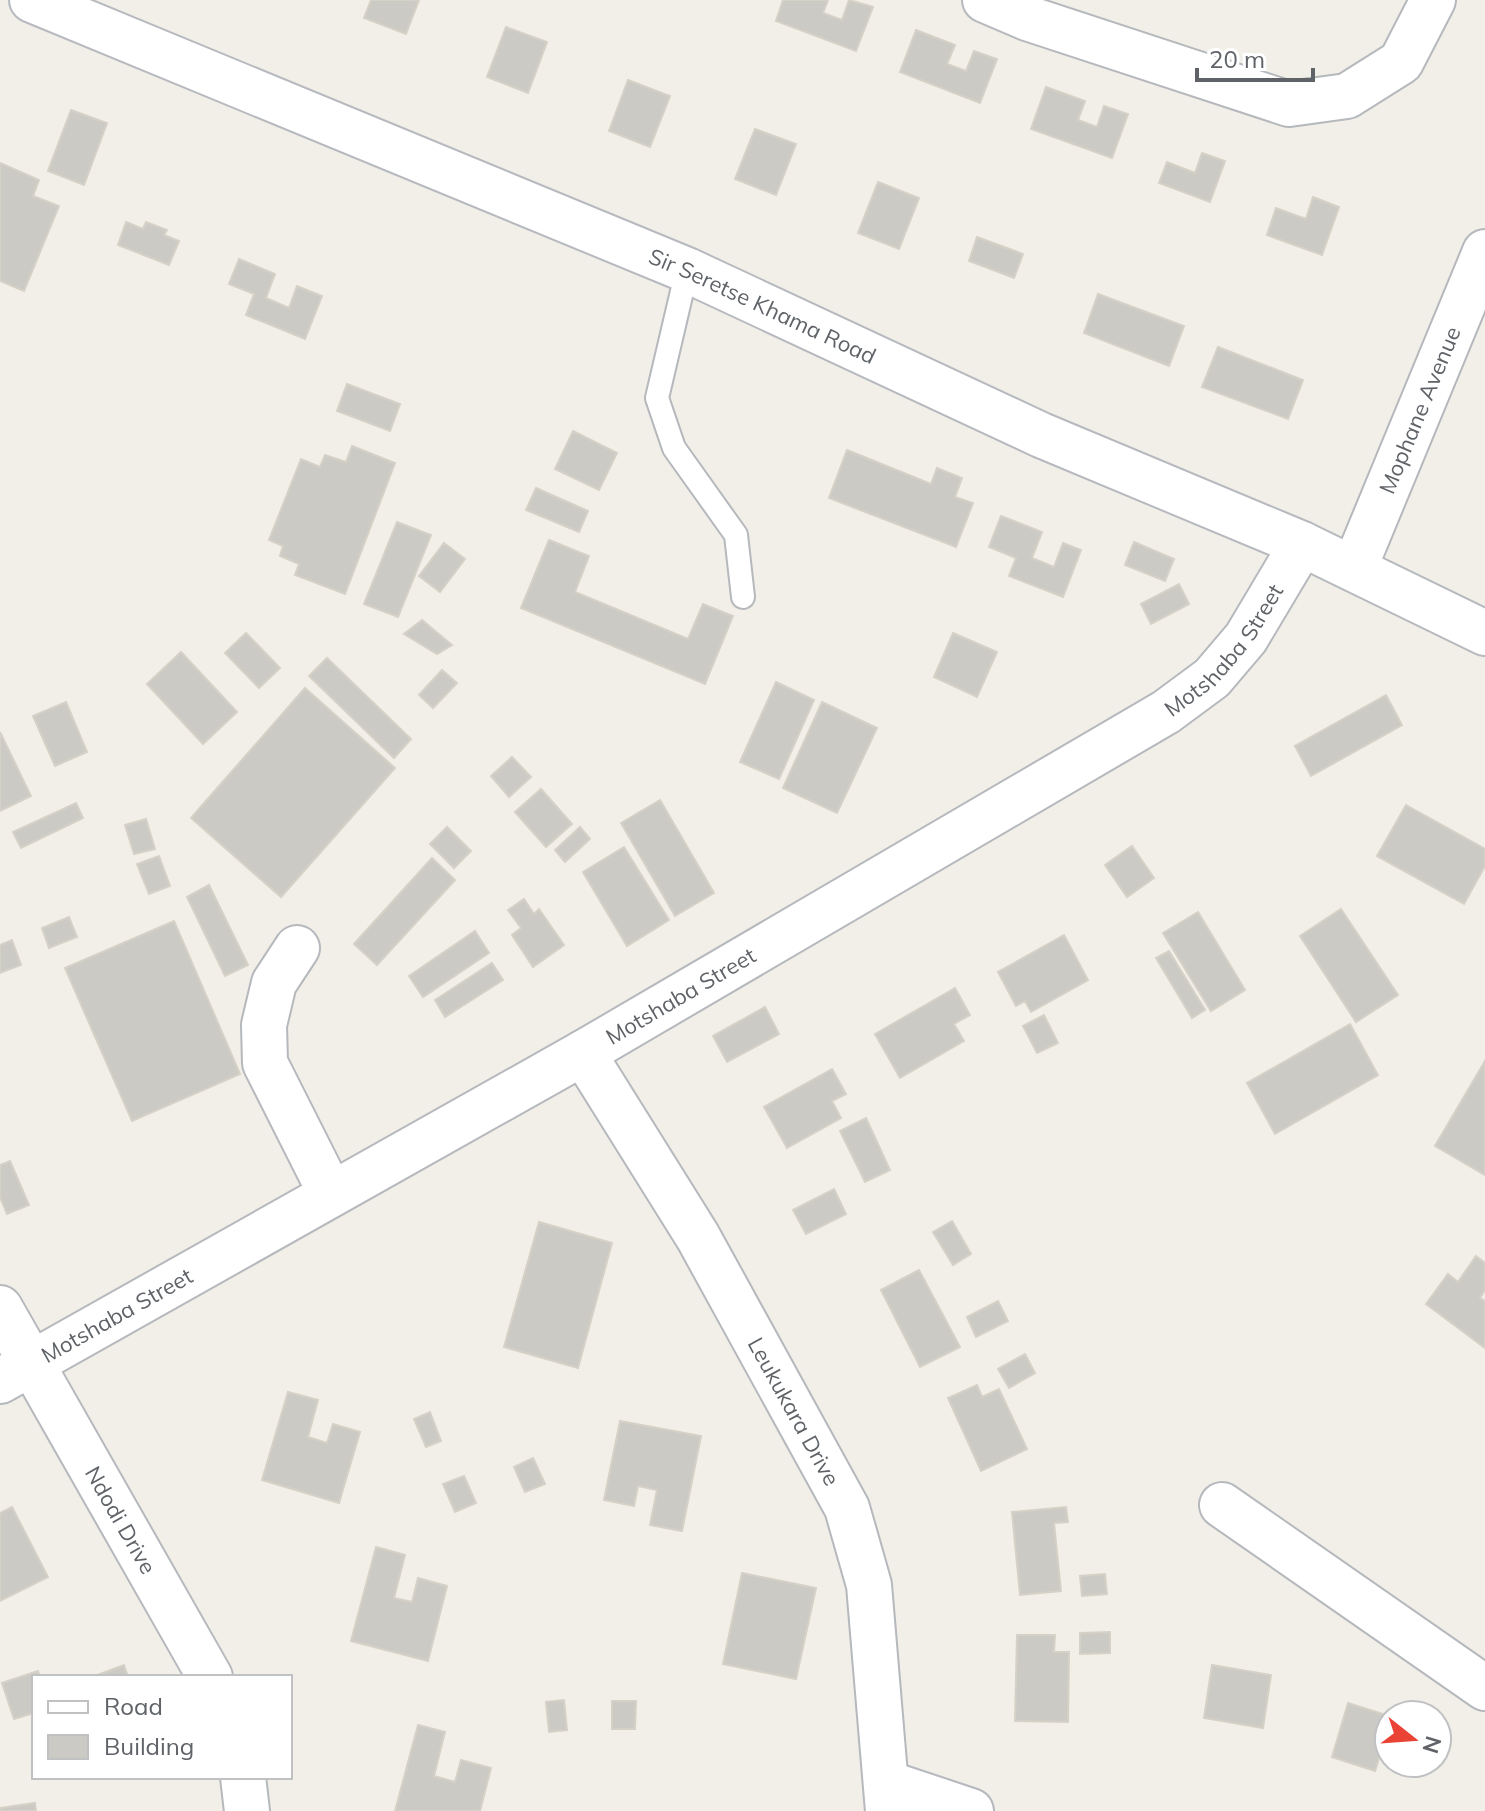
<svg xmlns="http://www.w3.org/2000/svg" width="1485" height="1811" font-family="Mulish,sans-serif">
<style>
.building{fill:#cccac5;stroke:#d6d1c6;stroke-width:2}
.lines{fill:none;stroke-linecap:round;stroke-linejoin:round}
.service-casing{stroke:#b5b8bc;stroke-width:26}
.minor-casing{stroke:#b5b8bc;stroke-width:48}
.secondary-casing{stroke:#b6babf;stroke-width:48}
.service{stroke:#fff;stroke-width:22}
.minor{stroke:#fff;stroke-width:44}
.secondary{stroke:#fff;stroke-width:44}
.labels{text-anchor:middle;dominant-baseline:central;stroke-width:8;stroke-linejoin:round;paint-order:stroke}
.street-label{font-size:22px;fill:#5f6368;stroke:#fff}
</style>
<rect width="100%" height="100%" fill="#f1efe8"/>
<path class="building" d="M371 0H419L406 34 364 18Z
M783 0H828L823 13 842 20 849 0 873 7 856 51 776 21Z
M506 27 547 42 528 93 487 77Z
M916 30 955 45 947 64 966 71 974 51 997 59 980 103 900 72Z
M628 80 670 96 650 147 609 131Z
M1046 87 1085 101 1078 120 1097 127 1104 106 1128 114 1112 158 1031 129Z
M71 110 107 123 84 185 48 171Z
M755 129 796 144 776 195 735 179Z
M1202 153 1225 161 1210 202 1159 183 1167 162 1195 173Z
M0 163 39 180 33 196 59 206 24 291 0 281Z
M878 182 919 198 899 249 858 233Z
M1313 197 1339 207 1322 255 1267 235 1276 208 1306 219Z
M126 222 143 229 146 222 167 230 164 235 179 241 169 265 118 245Z
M977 237 1023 254 1014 278 969 261Z
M239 259 275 274 266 298 289 308 297 286 322 296 305 339 246 315 254 294 229 284Z
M1098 294 1184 326 1169 366 1084 333Z
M1218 347 1303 380 1288 419 1202 387Z
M347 384 400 404 390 431 337 411Z
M573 431 617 453 599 490 555 469Z
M352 446 395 463 345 594 295 575 299 564 280 556 283 546 269 540 301 459 320 467 325 455 346 462Z
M847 450 931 484 937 468 962 478 955 497 973 503 956 547 829 498Z
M536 488 588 511 579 532 526 510Z
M1001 516 1042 532 1032 558 1054 567 1063 543 1081 550 1063 597 1009 576 1016 558 989 547Z
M397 522 431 535 398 617 364 604Z
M549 540 589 556 575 592 688 639 703 604 733 616 705 684 521 608Z
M1134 542 1174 559 1165 581 1125 565Z
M444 543 465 559 440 592 419 576Z
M1179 584 1189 604 1151 624 1141 604Z
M422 620 452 645 437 654 404 634Z
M246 633 280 668 259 688 225 653Z
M953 633 997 652 977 697 934 677Z
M181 652 237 712 203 744 147 684Z
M327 658 411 739 394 758 309 676Z
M442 670 457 683 433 708 419 695Z
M776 682 814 700 779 779 740 762Z
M305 688 395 768 281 897 191 818Z
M1386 695 1402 725 1311 776 1295 746Z
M66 702 87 752 55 766 33 716Z
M822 702 877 728 837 813 783 788Z
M0 732 31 796 0 811Z
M512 757 531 777 509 797 491 776Z
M541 789 572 824 546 847 515 812Z
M660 800 714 893 675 916 621 823Z
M76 803 83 818 21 848 13 832Z
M1406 805 1485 849V866L1464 904 1377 856Z
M146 819 155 849 134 854 125 825Z
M447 827 471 851 454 868 430 844Z
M580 827 590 839 565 862 555 850Z
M1132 846 1154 878 1127 897 1105 865Z
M624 847 669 920 627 946 583 872Z
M159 856 170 886 149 894 137 864Z
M432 858 455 880 377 965 354 944Z
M209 885 248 965 225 976 187 897Z
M524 899 534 914 539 909 564 945 533 967 512 935 521 928 508 910Z
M1341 909 1398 995 1356 1022 1300 936Z
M1198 912 1245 990 1211 1011 1163 933Z
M69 917 77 937 49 948 42 928Z
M174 921 240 1074 132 1121 65 968Z
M475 931 489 953 423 997 409 976Z
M1064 935 1088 980 1031 1012 1025 1001 1016 1006 998 972Z
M12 940 21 965 0 973V945Z
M1169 951 1205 1010 1192 1018 1156 958Z
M492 963 503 980 445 1017 435 1000Z
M955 988 970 1015 954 1024 964 1041 900 1078 875 1034Z
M765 1007 779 1034 727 1062 713 1036Z
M1044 1015 1058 1043 1037 1053 1023 1026Z
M1350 1024 1378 1075 1275 1134 1247 1083Z
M1485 1061V1175L1435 1146Z
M832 1069 846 1094 832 1101 841 1118 787 1148 764 1107Z
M866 1118 890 1170 865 1182 840 1131Z
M10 1161 29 1205 7 1214 0 1197V1165Z
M834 1189 846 1214 806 1234 793 1210Z
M952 1221 971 1254 953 1265 933 1232Z
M539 1222 612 1243 578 1368 504 1347Z
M1476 1256 1485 1263V1290L1480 1298 1485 1301V1348L1426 1304 1448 1274 1458 1282Z
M919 1270 960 1347 920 1367 881 1290Z
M998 1301 1008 1321 976 1337 967 1317Z
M1025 1354 1035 1373 1009 1388 998 1369Z
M977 1385 982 1397 999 1389 1027 1449 981 1471 948 1398Z
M288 1392 318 1400 308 1437 327 1443 333 1424 360 1432 339 1503 262 1480Z
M430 1412 441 1441 426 1447 414 1419Z
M620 1421 701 1436 682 1531 650 1525 657 1490 638 1486 634 1506 604 1500Z
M533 1458 545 1484 525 1492 514 1467Z
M464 1476 476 1503 455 1512 443 1484Z
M12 1507 48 1577 0 1601V1513Z
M1066 1507 1068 1522 1054 1523 1061 1591 1020 1595 1012 1512Z
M376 1547 405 1555 394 1598 412 1602 418 1578 447 1586 428 1661 351 1641Z
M742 1573 816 1588 796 1679 723 1664Z
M1105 1574 1107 1594 1082 1596 1080 1576Z
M1110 1632V1653L1080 1654V1633Z
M1017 1635H1055L1054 1652H1069L1068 1722 1015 1721Z
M124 1665 128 1677H92Z
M1212 1665 1271 1675 1263 1728 1204 1718Z
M38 1671 40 1677H34V1713L14 1719 2 1683Z
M564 1700 567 1730 549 1732 546 1702Z
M612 1701H636L635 1729H612Z
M1348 1703 1389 1716V1728L1375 1771 1332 1757Z
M418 1725 445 1732 434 1776 455 1782 461 1760 491 1768 480 1811H395Z
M35 1803 36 1811H0V1808Z"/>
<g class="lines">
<defs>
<path id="service" d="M687 270 657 398 674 448 736 535 743 597"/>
<g id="minor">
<path d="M985 0 1027 18 1289 104 1347 96 1401 62 1433 0"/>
<path id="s1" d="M1354 569 1485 252"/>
<path d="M297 948 274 983 264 1025 265 1063 331 1194"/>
<path id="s2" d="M583 1053 698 1237 847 1508 869 1585 888 1811"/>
<path id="s3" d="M0 1308 210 1677"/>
<path id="s4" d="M0 1381 583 1053 1166 712 1212 678 1246 638 1302 544"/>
<path d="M1222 1505 1485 1688"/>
<path d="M243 1777 247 1811"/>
<path d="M887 1783 971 1811"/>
</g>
<g id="secondary">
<path id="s5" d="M32 0 687 270 1041 435 1302 544 1485 633"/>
</g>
</defs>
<use href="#service" class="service-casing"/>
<use href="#minor" class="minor-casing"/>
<use href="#secondary" class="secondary-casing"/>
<use href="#service" class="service"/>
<use href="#minor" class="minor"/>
<use href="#secondary" class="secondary"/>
</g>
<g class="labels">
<g class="street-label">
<text stroke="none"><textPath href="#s5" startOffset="792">Sir Seretse Khama Road</textPath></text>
<text stroke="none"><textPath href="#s1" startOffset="172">Mophane Avenue</textPath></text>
<text stroke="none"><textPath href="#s4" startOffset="1430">Motshaba Street</textPath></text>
<text stroke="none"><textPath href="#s4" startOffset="782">Motshaba Street</textPath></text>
<text stroke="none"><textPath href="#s4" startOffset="134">Motshaba Street</textPath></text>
<text stroke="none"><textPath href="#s2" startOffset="416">Leukukara Drive</textPath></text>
<text stroke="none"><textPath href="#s3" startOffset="244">Ndodi Drive</textPath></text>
</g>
</g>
<rect x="32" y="1675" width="260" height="104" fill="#ffffff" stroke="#bfc1c3" stroke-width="2"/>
<rect x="48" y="1701" width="40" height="12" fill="#ffffff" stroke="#bfc1c3" stroke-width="2"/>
<text x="104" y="1715" font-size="24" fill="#5f6368">Road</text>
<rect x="48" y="1735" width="40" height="24" fill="#cccac5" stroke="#bfc1c3" stroke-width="2"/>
<text x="104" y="1755" font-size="24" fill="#5f6368">Building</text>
<g transform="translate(1413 1739) rotate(107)"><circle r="38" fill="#ffffff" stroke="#bfc1c3" stroke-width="2"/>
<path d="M0-6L14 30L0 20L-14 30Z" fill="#ea4335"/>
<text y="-12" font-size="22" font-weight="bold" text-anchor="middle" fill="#5f6368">N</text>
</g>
<path d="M1197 68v12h116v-12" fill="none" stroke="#5f6368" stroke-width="4"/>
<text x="1209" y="68" font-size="24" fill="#5f6368" stroke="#ffffff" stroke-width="6" paint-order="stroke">20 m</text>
</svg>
